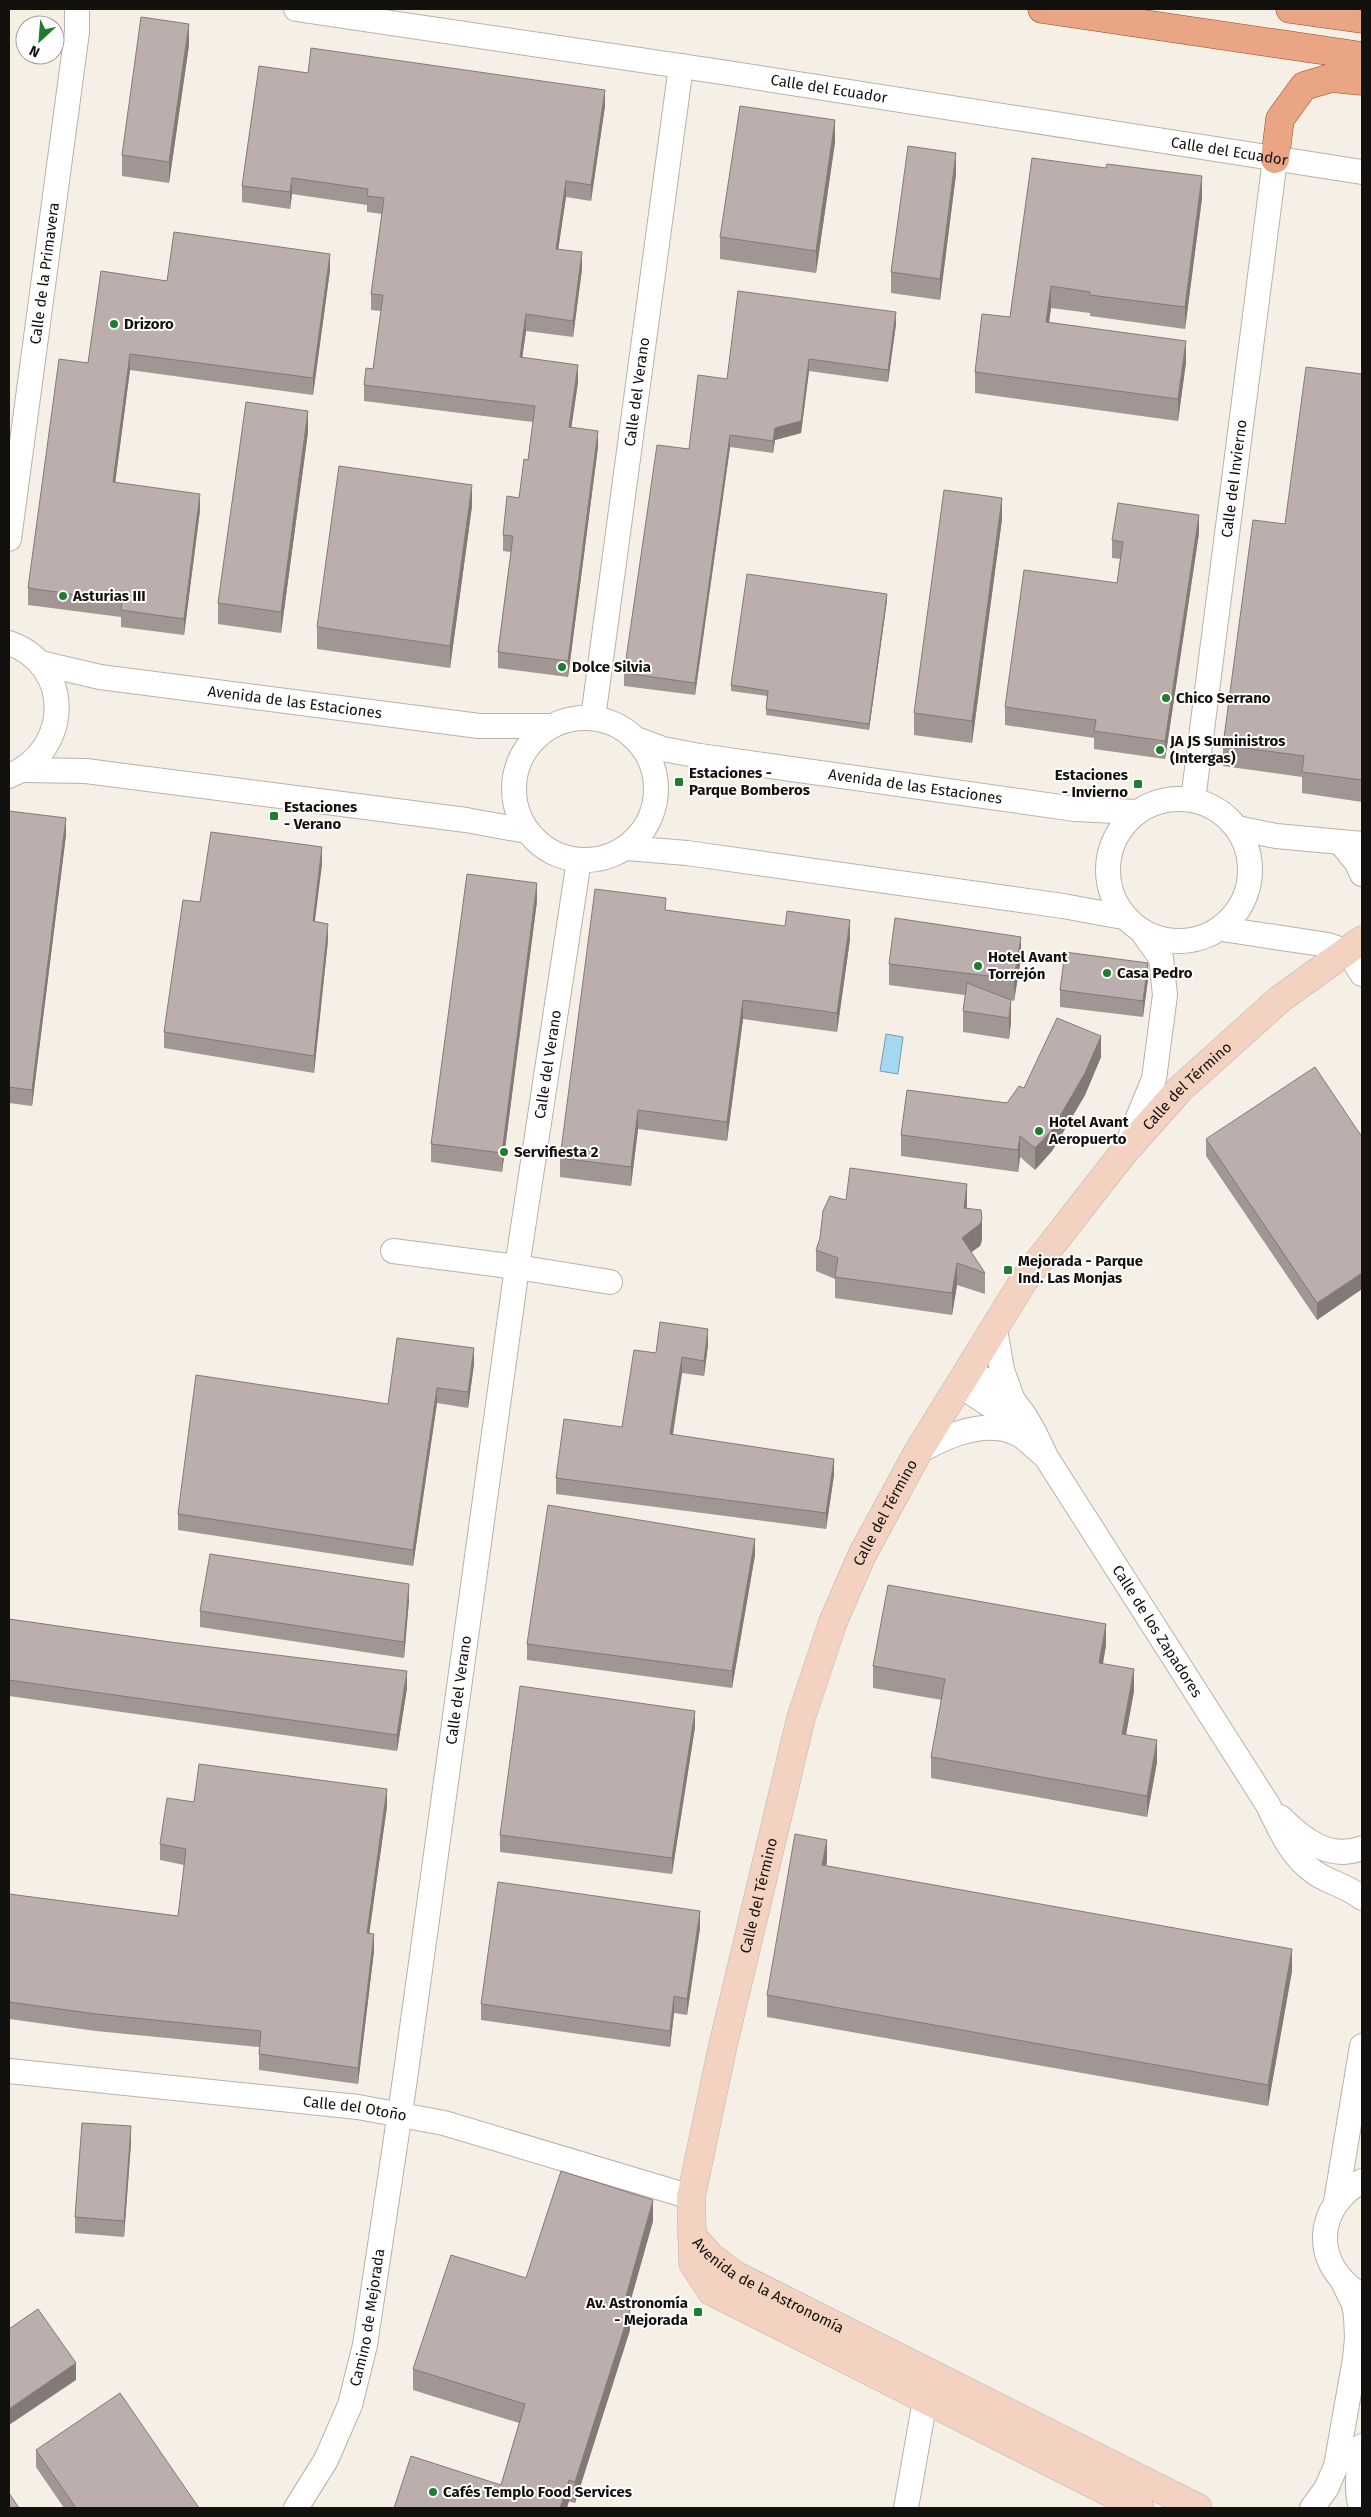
<svg xmlns="http://www.w3.org/2000/svg" width="1371" height="2517" font-family="'Fira Sans',sans-serif">
<style>
.water{fill:#a4d8f1;stroke:#789cad}
.lines{fill:none;stroke-linecap:round;stroke-linejoin:round}
.street-casing{stroke:#b9b2a9;stroke-width:26}
.secondary-casing{stroke:#b9b2a9;stroke-width:29}
.primary-casing{stroke:#964a25;stroke-width:29}
.street{stroke:#fff;stroke-width:24}
.secondary{stroke:#f4d2c2;stroke-width:28}
.primary{stroke:#eaa584;stroke-width:28}
.wall{fill:#a19694}
.shaded-wall{fill:#837a78}
.building{fill:#bbaeac;stroke:#837a78}
.poi-dot{fill:#1e7d2f;stroke:#fff;stroke-width:2}
.labels{text-anchor:middle;dominant-baseline:central;stroke-width:4;stroke-linejoin:round;paint-order:stroke}
.street-label{font-size:15px;fill:#13110d;stroke:#fff}
.poi-label{font-size:15px;font-weight:bold;fill:#13110d;stroke:#fff;text-anchor:start}
</style>
<rect width="100%" height="100%" fill="#f6efe5"/>
<path class="water" d="M886 1034 903 1037 898 1074 880 1071Z"/>
<g class="lines">
<defs>
<g id="street">
<path id="s1" d="M296 9 728 73 1362 172"/>
<path id="s2" d="M9 539 77 32V9"/>
<path d="M9 643C73 665 72 750 9 776"/>
<path id="s3" d="M40 663 100 677 479 726H551"/>
<path id="s4" d="M593 718 681 66"/>
<circle cx="585" cy="789" r="71"/>
<path id="s5" d="M636 739 663 749 700 756 1075 809 1136 812"/>
<path d="M24 770 86 771 466 820 527 831"/>
<circle cx="1179" cy="870" r="71"/>
<path id="s6" d="M1193 800 1275 159"/>
<path d="M1237 828 1276 836 1362 844"/>
<path d="M1340 842 1357 863 1362 874"/>
<path d="M626 848 687 853 1063 906 1123 917"/>
<path d="M1222 929 1328 945 1348 952 1362 974"/>
<path d="M1127 1144 1154 1079 1165 995 1161 958 1143 933"/>
<path d="M393 1251 517 1267 610 1282"/>
<path d="M995 1329 1002 1370 1012 1398"/>
<path d="M918 1452C943 1438 974 1423 1004 1429 1010 1430 1017 1434 1022 1436"/>
<path id="s7" d="M1046 1457 1022 1436 1002 1413 973 1394 965 1377C971 1377 979 1376 984 1379 1016 1392 1033 1428 1046 1457L1268 1805C1280 1830 1291 1856 1314 1872 1329 1883 1348 1886 1362 1898"/>
<path d="M1280 1817C1302 1839 1330 1861 1362 1848"/>
<path id="s8" d="M9 2071 358 2107 444 2123 691 2197"/>
<path d="M1336 2202 1362 2046"/>
<path d="M1355 2291C1312 2261 1316 2206 1362 2181"/>
<path id="s9" d="M296 2508 326 2460 350 2405 365 2345 405 2079 517 1267 579 860"/>
<path d="M906 2508 925 2400"/>
<path d="M1312 2508 1326 2489 1336 2466 1355 2359 1357 2338 1356 2316 1354 2304 1343 2282"/>
<path d="M1361 2508C1355 2487 1359 2468 1362 2446"/>
</g>
<g id="secondary">
<path id="s10" d="M692 2236 710 2256 735 2275 1198 2508"/>
<path id="s11" d="M1140 2508 711 2291 693 2263 691 2197 723 2045 801 1718 833 1622 862 1555 918 1452 1024 1280 1124 1152 1180 1089 1280 999 1362 940"/>
</g>
<path id="primary" d="M1042 9 1362 56
M1290 9 1362 19
M1275 159 1280 119 1304 86 1331 78 1362 81"/>
</defs>
<use href="#street" class="street-casing"/>
<use href="#secondary" class="secondary-casing"/>
<use href="#primary" class="primary-casing"/>
<use href="#street" class="street"/>
<use href="#secondary" class="secondary"/>
<use href="#primary" class="primary"/>
</g>
<path class="wall" d="M189 45 169 183 122 176V155Z
M308 73 605 106 591 201 566 197 558 249 582 269 573 337 526 331 522 358 578 382 571 428 598 447 568 677 498 668V652L511 552 503 551V535L519 498 528 460 533 422 364 401V385L373 369 381 311 371 310V294L382 214 367 212V205L292 194 290 209 242 202V186Z
M835 142 816 273 720 259V237Z
M1032 158 1202 198 1185 329 1090 316V313L1051 308 1049 322 1186 362 1178 421 975 393V372L1010 317Z
M956 174 940 300 891 293V272Z
M330 270 313 395 130 370 115 483 200 510 184 635 121 627V617L28 605V588L88 363 167 281Z
M1362 323V350H1361Z
M896 324 888 382 809 371 801 433 775 440 773 453 730 447 695 695 624 686V673L689 449 727 379Z
M1362 374V802L1302 793V777L1223 766V745L1285 524Z
M308 432 281 633 218 624V603Z
M472 506 450 668 317 649V627Z
M1002 519 972 743 914 735V713Z
M1199 533 1165 759 1094 749V738L1005 725V707L1117 583 1120 559 1112 558V540Z
M887 600 869 730 766 715 767 696 731 691V685Z
M9 811 66 835 32 1106 9 1103Z
M322 864 314 921 328 940 314 1073 164 1048V1032L200 902Z
M537 901 502 1172 431 1162V1144Z
M666 910 850 939 837 1032 743 1019 727 1141 638 1129 631 1186 560 1177V1158Z
M1021 958 1014 1001 1011 1000V1022L1009 1039 963 1032V1011L965 995 889 985V964Z
M1148 979 1143 1017 1060 1007V990Z
M1101 1057 1085 1095 1052 1151 1035 1170 1020 1157 1018 1172 901 1156V1135L1007 1103 1024 1088Z
M1362 1137V1289L1317 1320 1206 1156V1139Z
M846 1200 967 1206V1209L982 1240 980 1246 971 1252 985 1273V1294L957 1285 952 1315 835 1298V1279L816 1271V1250Z
M708 1345 704 1376 682 1373 673 1435 834 1475 826 1529 556 1494V1478L622 1427 656 1353Z
M474 1364 468 1408 437 1403 413 1566 178 1530V1514L388 1404Z
M755 1555 732 1688 527 1660V1644Z
M409 1600 404 1658 200 1627V1611Z
M9 1619 170 1642 407 1688 397 1751 9 1696Z
M1106 1645 1103 1664 1134 1691 1126 1735 1157 1762 1147 1817 931 1778V1757L942 1700 873 1688V1666Z
M695 1727 672 1874 500 1852V1835Z
M194 1802 387 1806 369 1934 374 1951 358 2084 259 2070V2047L96 2031 9 2019V1894L178 1916 184 1865 160 1860V1844Z
M827 1861 826 1866 1292 1971 1268 2106 767 2017V1995Z
M700 1928 687 2015 674 2013 670 2047 481 2020V2004Z
M131 2143 124 2237 75 2233V2217Z
M653 2221 628 2309 630 2330 575 2503 501 2485 519 2423 413 2390V2369L526 2278Z
M36 2450 199 2508H64L36 2467Z"/>
<path class="shaded-wall" d="M189 24V45L169 183V162Z
M605 90V106L591 201V185Z
M835 120V142L816 273V251Z
M956 153V174L940 300V279Z
M1202 176V198L1185 329V307Z
M292 178V194L290 209V192Z
M566 181V197L556 265V249Z
M582 252V269L573 337V321Z
M330 254V270L313 395V378Z
M1051 286V308L1046 344V322Z
M896 312V324L888 382V370Z
M526 314V331L520 374V357Z
M1186 341V362L1178 421V399Z
M130 354V370L113 499V482Z
M809 359V371L801 433 775 440 773 453V441L775 428Z
M578 365V382L569 444V427Z
M308 411V432L281 633V612Z
M598 431V447L568 677V661Z
M730 435V447L695 695V683Z
M472 485V506L450 668V646Z
M200 494V510L184 635V619Z
M1002 498V519L972 743V721Z
M1199 515V533L1165 759V741Z
M887 594V600L869 730V724Z
M66 818V835L32 1106V1090Z
M322 847V864L313 937V921Z
M537 883V901L502 1172V1153Z
M850 920V939L837 1032V1013Z
M328 924V940L314 1073V1056Z
M1021 937V958L1014 1001V979Z
M1148 963V979L1143 1017V1001Z
M743 1000V1019L727 1141V1122Z
M1011 1000V1022L1009 1039V1018Z
M1101 1036V1057L1085 1095 1052 1151 1035 1170V1148Z
M638 1110V1129L631 1186V1167Z
M1020 1136V1157L1018 1172V1150Z
M967 1184V1206L964 1230V1208Z
M982 1219V1240L980 1246 962 1259V1238Z
M957 1263V1285L952 1315V1293Z
M1362 1273V1289L1317 1320V1303Z
M708 1329V1345L704 1376V1361Z
M474 1348V1364L468 1408V1392Z
M682 1357V1373L670 1450V1434Z
M437 1388V1403L413 1566V1550Z
M834 1459V1475L826 1529V1513Z
M755 1539V1555L732 1688V1671Z
M409 1584V1600L404 1658V1642Z
M1106 1624V1645L1099 1685V1663Z
M1134 1669V1691L1122 1756V1734Z
M407 1671V1688L397 1751V1735Z
M695 1711V1727L672 1874V1858Z
M1157 1740V1762L1147 1817V1796Z
M387 1789V1806L367 1950V1933Z
M827 1840V1861L822 1887V1865Z
M700 1911V1928L687 2015V1999Z
M374 1934V1951L358 2084V2068Z
M1292 1949V1971L1268 2106V2085Z
M674 1996V2013L670 2047V2031Z
M131 2126V2143L124 2237V2221Z
M653 2200V2221L623 2328V2307Z
M630 2310V2330L575 2503V2482Z
M76 2363V2380L9 2425V2409Z
M569 2480V2501L567 2508H560Z"/>
<path class="building" d="M141 17 189 24 169 162 122 155Z
M311 48 605 90 591 185 566 181 556 249 582 252 573 321 526 314 520 357 578 365 569 427 598 431 568 661 498 652 513 536 503 535 507 496 519 498 524 459 528 460 535 406 364 385 366 368 373 369 383 295 371 294 384 198 367 196 368 189 292 178 290 192 242 186 259 66 308 73Z
M740 106 835 120 816 251 720 237Z
M908 146 956 153 940 279 891 272Z
M1032 158 1106 168 1107 164 1202 176 1185 307 1090 295V292L1051 286 1046 322 1186 341 1178 399 975 372 982 314 1010 317Z
M174 232 330 254 313 378 130 354 113 482 200 494 184 619 121 610 122 601 28 588 59 359 88 363 101 271 167 281Z
M738 291 896 312 888 370 809 359 801 421 775 428 773 441 730 435 695 683 624 673 657 445 689 449 698 375 727 379Z
M1306 367 1362 374V780L1302 772 1304 756 1223 745 1253 520 1285 524Z
M246 402 308 411 281 612 218 603Z
M339 466 472 485 450 646 317 627Z
M944 490 1002 498 972 721 914 713Z
M1118 503 1199 515 1165 741 1094 731 1096 720 1005 707 1024 570 1117 583 1123 542 1112 540Z
M747 574 887 594 869 724 766 709 768 691 731 685Z
M9 811 66 818 32 1090 9 1087Z
M211 832 322 847 313 921 328 924 314 1056 164 1032 183 900 200 902Z
M467 874 537 883 502 1153 431 1144Z
M595 889 666 898 665 910 785 926 787 911 850 920 837 1013 743 1000 727 1122 638 1110 631 1167 560 1158Z
M895 918 1021 937 1014 979 889 964Z
M1065 952 1148 963 1143 1001 1060 990Z
M967 983 1011 1000 1009 1018 963 1011Z
M1057 1018 1101 1036 1085 1073 1052 1130 1035 1148 1020 1136 1018 1150 901 1135 907 1090 1007 1103 1019 1086 1024 1088Z
M1315 1067 1362 1137V1273L1317 1303 1206 1139Z
M850 1168 967 1184 964 1208 981 1210 982 1219 980 1224 962 1238 985 1273 957 1263 952 1293 835 1277 838 1258 816 1250 820 1238 823 1211 830 1196 846 1200Z
M660 1322 708 1329 704 1361 682 1357 670 1434 834 1459 826 1513 556 1478 564 1419 622 1427 634 1350 656 1353Z
M397 1338 474 1348 468 1392 437 1388 413 1550 178 1514 196 1375 388 1404Z
M548 1505 755 1539 732 1671 527 1644Z
M210 1554 409 1584 404 1642 200 1611Z
M888 1585 1106 1624 1099 1663 1134 1669 1122 1734 1157 1740 1147 1796 931 1757 945 1679 873 1666Z
M9 1619 170 1642 407 1671 397 1735 9 1680Z
M520 1686 695 1711 672 1858 500 1835Z
M199 1764 387 1789 367 1933 374 1934 358 2068 259 2054 261 2031 96 2014 9 2002V1894L178 1916 186 1849 160 1844 167 1798 194 1802Z
M795 1834 827 1840 822 1865 1292 1949 1268 2085 767 1995Z
M498 1882 700 1911 687 1999 674 1996 670 2031 481 2004Z
M82 2123 131 2126 124 2221 75 2217Z
M561 2171 653 2200 623 2307 630 2310 575 2482 569 2480 560 2508H394L411 2456 501 2485 525 2404 413 2369 451 2255 526 2278Z
M38 2309 76 2363 9 2409V2329Z
M120 2393 199 2508H76L36 2450Z
M9 2493 19 2508H9Z"/>
<g class="poi-dot">
<circle cx="114" cy="324" r="5"/>
<circle cx="63" cy="596" r="5"/>
<circle cx="562" cy="667" r="5"/>
<circle cx="1166" cy="698" r="5"/>
<circle cx="1160" cy="750" r="5"/>
<rect x="674" y="777" width="10" height="10" rx="2.5"/>
<rect x="1133" y="779" width="10" height="10" rx="2.5"/>
<rect x="269" y="811" width="10" height="10" rx="2.5"/>
<circle cx="978" cy="966" r="5"/>
<circle cx="1107" cy="973" r="5"/>
<circle cx="1039" cy="1131" r="5"/>
<circle cx="504" cy="1152" r="5"/>
<rect x="1003" y="1265" width="10" height="10" rx="2.5"/>
<rect x="693" y="2307" width="10" height="10" rx="2.5"/>
<circle cx="433" cy="2492" r="5"/>
</g>
<g class="labels">
<g class="street-label">
<text stroke="none"><textPath href="#s1" startOffset="539">Calle del Ecuador</textPath></text>
<text stroke="none"><textPath href="#s1" startOffset="944">Calle del Ecuador</textPath></text>
<text stroke="none"><textPath href="#s2" startOffset="268">Calle de la Primavera</textPath></text>
<text stroke="none"><textPath href="#s4" startOffset="329">Calle del Verano</textPath></text>
<text stroke="none"><textPath href="#s6" startOffset="324">Calle del Invierno</textPath></text>
<text stroke="none"><textPath href="#s3" startOffset="258">Avenida de las Estaciones</textPath></text>
<text stroke="none"><textPath href="#s5" startOffset="284">Avenida de las Estaciones</textPath></text>
<text stroke="none"><textPath href="#s9" startOffset="1472">Calle del Verano</textPath></text>
<text stroke="none"><textPath href="#s11" startOffset="1819">Calle del Término</textPath></text>
<text stroke="none"><textPath href="#s11" startOffset="1294">Calle del Término</textPath></text>
<text stroke="none"><textPath href="#s7" startOffset="444">Calle de los Zapadores</textPath></text>
<text stroke="none"><textPath href="#s9" startOffset="840">Calle del Verano</textPath></text>
<text stroke="none"><textPath href="#s11" startOffset="889">Calle del Término</textPath></text>
<text stroke="none"><textPath href="#s8" startOffset="348">Calle del Otoño</textPath></text>
<text stroke="none"><textPath href="#s10" startOffset="92">Avenida de la Astronomía</textPath></text>
<text stroke="none"><textPath href="#s9" startOffset="206">Camino de Mejorada</textPath></text>
</g>
<g class="poi-label">
<text x="124" y="324">Drizoro</text>
<text x="73" y="596">Asturias III</text>
<text x="572" y="667">Dolce Silvia</text>
<text x="1176" y="698">Chico Serrano</text>
<text x="1170" y="741">JA JS Suministros<tspan x="1170" dy="17">(Intergas)</tspan></text>
<text x="689" y="773">Estaciones -<tspan x="689" dy="17">Parque Bomberos</tspan></text>
<text x="1128" y="775" text-anchor="end">Estaciones<tspan x="1128" dy="17">- Invierno</tspan></text>
<text x="284" y="807">Estaciones<tspan x="284" dy="17">- Verano</tspan></text>
<text x="988" y="957">Hotel Avant<tspan x="988" dy="17">Torrejón</tspan></text>
<text x="1117" y="973">Casa Pedro</text>
<text x="1049" y="1122">Hotel Avant<tspan x="1049" dy="17">Aeropuerto</tspan></text>
<text x="514" y="1152">Servifiesta 2</text>
<text x="1018" y="1261">Mejorada - Parque<tspan x="1018" dy="17">Ind. Las Monjas</tspan></text>
<text x="688" y="2303" text-anchor="end">Av. Astronomía<tspan x="688" dy="17">- Mejorada</tspan></text>
<text x="443" y="2492">Cafés Templo Food Services</text>
</g>
</g>
<rect width="1371" height="2517" fill="none" stroke="#13110d" stroke-width="20"/>
<g transform="translate(40 40) rotate(206)"><circle r="24" fill="#ffffff" stroke="#a1a09e"/>
<path d="M0-4L9 19L0 12L-9 19Z" fill="#1e7d2f"/>
<text y="-8" font-size="14" font-weight="bold" text-anchor="middle" fill="#13110d">N</text>
</g>
</svg>
